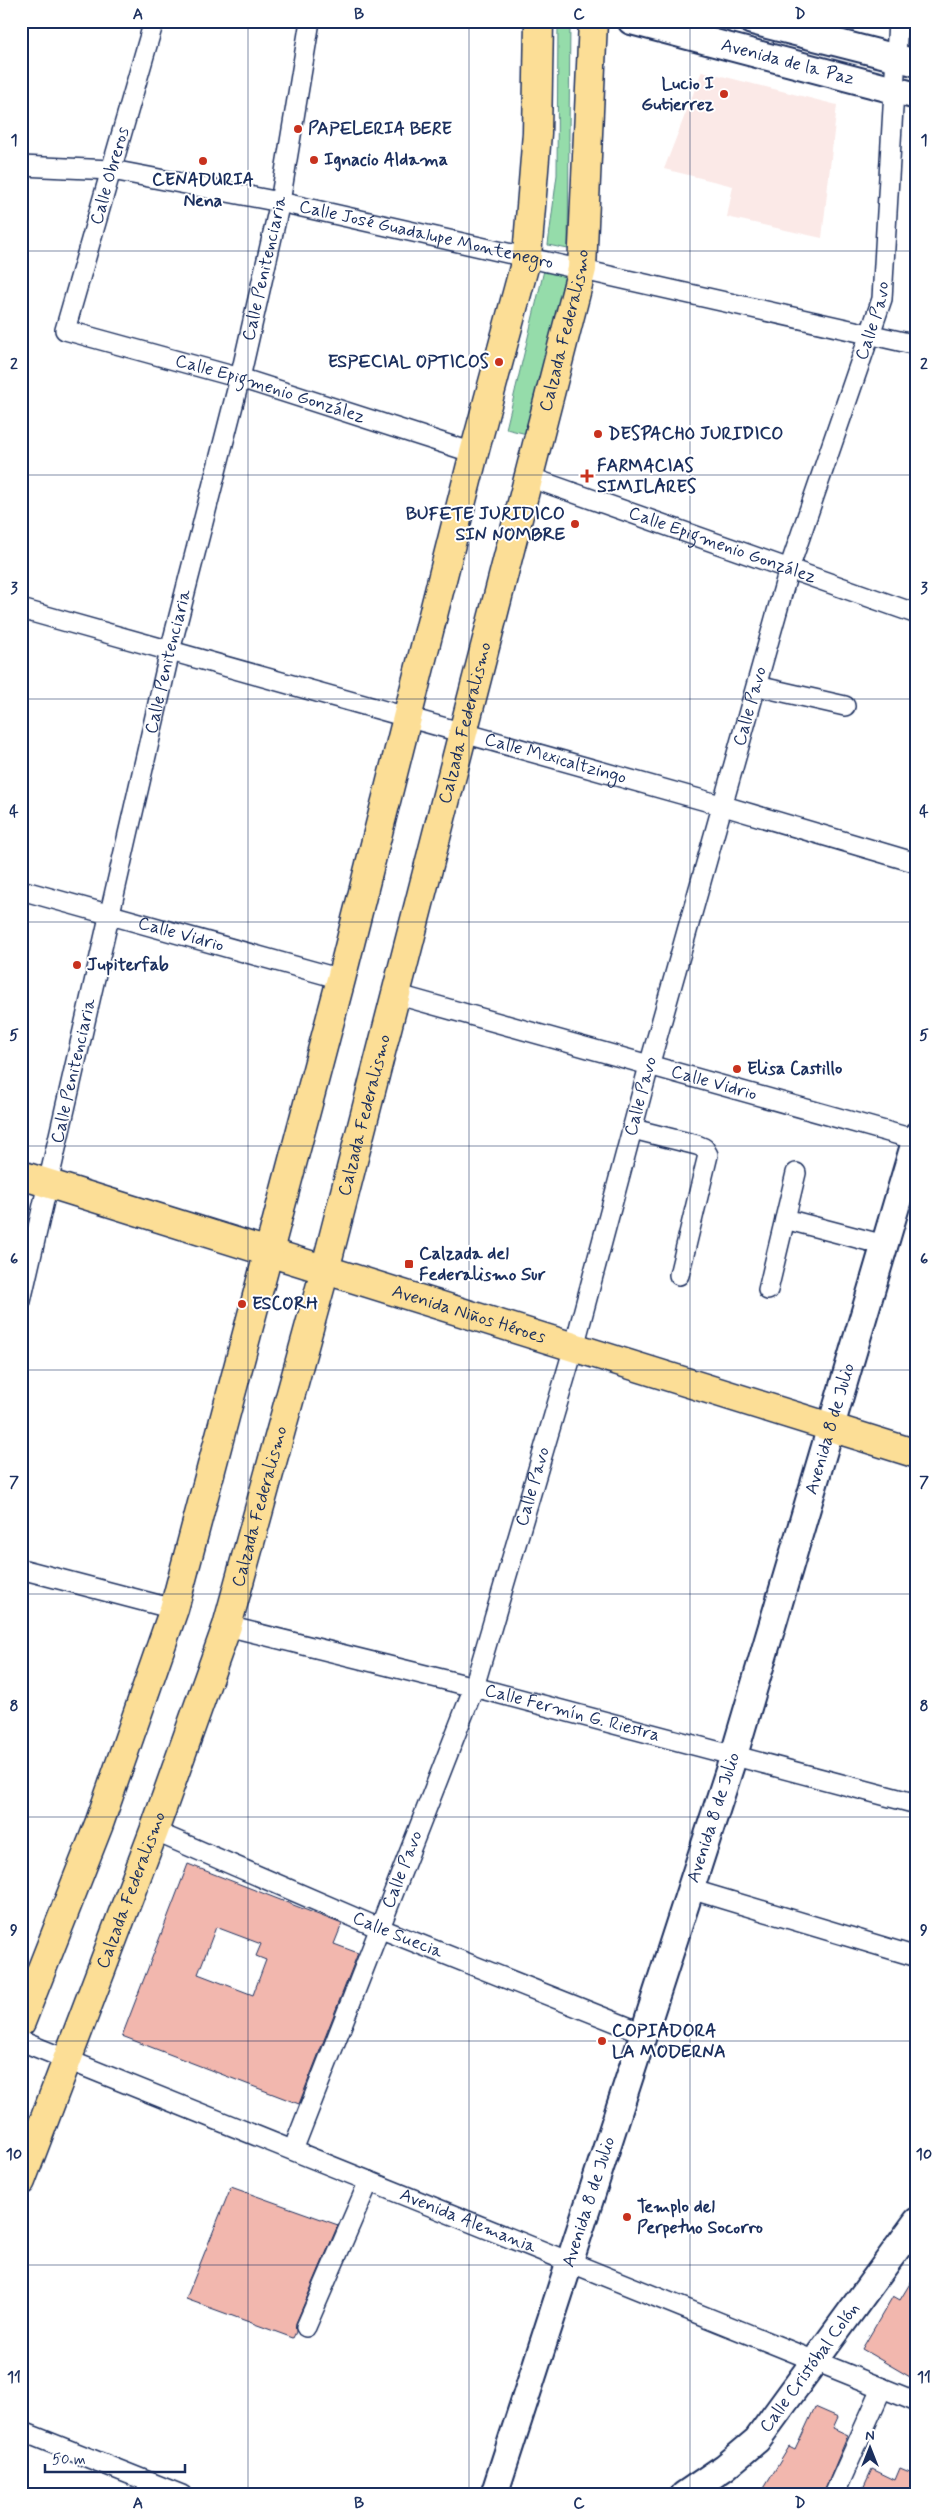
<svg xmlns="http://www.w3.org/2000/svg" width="938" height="2516" font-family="Mynerve,sans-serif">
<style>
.built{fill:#fbe9e7}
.green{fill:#95dcaa;stroke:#588684}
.building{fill:#f2b7ae;stroke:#1b2f5e;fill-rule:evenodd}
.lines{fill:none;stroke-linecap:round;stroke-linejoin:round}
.street-casing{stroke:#1b2f5e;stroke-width:22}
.secondary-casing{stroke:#1b2f5e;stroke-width:30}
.primary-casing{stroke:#1b2f5e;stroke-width:31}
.street{stroke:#fff;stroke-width:19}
.secondary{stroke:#fff;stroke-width:26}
.primary{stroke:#fcde96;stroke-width:28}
.grid{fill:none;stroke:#1b2f5e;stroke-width:1;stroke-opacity:0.55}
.poi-dot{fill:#c8321e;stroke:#fff;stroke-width:2}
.labels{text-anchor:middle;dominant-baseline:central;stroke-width:4;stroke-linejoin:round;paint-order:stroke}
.street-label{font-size:18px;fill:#1b2f5e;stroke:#fff}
.poi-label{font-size:18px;font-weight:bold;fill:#1b2f5e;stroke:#fff;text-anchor:start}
.neatline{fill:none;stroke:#1b2f5e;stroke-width:2}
.grid-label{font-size:16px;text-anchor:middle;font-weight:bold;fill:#1b2f5e}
</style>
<rect width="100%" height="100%" fill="#fff"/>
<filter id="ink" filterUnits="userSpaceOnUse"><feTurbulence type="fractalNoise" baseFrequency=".02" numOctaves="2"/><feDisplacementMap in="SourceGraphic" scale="10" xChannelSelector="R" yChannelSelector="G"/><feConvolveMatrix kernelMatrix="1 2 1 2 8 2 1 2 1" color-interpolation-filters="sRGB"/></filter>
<g filter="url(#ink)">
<path class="built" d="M702 71 837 105 822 238 727 217 733 186 664 169Z"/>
<path class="green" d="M558 21H570L568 249 548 245 557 175Z
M545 266 566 271 527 434 506 429Z"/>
<path class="building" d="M188 1864 342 1924 334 1944 358 1953 299 2104 122 2036ZM216 1927 261 1944 256 1956 266 1960 253 1995 198 1974Z
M231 2187 338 2225 296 2323V2332L293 2338 186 2299Z
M917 2272V2381L862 2349 893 2296 900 2300Z
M815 2407 838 2417 833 2428 848 2435 823 2495H760L789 2447 795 2450Z
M900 2468 917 2475 914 2489 917 2490V2495H860L872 2469 895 2480Z"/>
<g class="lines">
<defs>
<g id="street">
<path id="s1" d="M154 21 65 330 240 378 474 453"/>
<path id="s2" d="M21 166 112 170 280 202 917 345"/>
<path id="s3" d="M529 477 917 614"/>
<path id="s4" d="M21 609 724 806 917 863"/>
<path d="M757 686 845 706"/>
<path id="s5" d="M21 890 341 979"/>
<path id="s6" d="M395 994 917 1140"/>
<path d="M633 1129 697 1145 704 1148 708 1155 679 1275"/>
<path d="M785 1219 884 1245"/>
<path d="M768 1290 796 1173"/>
<path id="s7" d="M21 1301 170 651 240 378 280 202 310 21"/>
<path d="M21 1569 174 1609"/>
<path id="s8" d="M227 1626 474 1687 917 1804"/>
<path id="s9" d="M154 1831 379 1928 643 2033"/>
<path d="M690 1889 917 1957"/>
<path id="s10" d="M21 2041 917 2402"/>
<path id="s11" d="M293 2150 474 1687 574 1347 649 1066 789 569 882 299 898 21"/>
<path d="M306 2327 369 2181"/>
<path d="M21 2431 182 2495"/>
<path d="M834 2495 882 2388"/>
</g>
<g id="secondary">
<path id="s12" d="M631 21 917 96"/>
<path d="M752 21 917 63"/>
<path id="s13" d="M494 2495 734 1755 917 1135"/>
<path id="s14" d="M684 2495 725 2467 757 2440 917 2221"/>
</g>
<g id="primary">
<path id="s15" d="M21 1175 917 1454"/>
<path d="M21 2022 99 1824 174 1609 341 979 474 453 527 256 537 133 539 21"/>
<path id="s16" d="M21 2181 154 1831 227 1626 325 1270 582 269 593 21"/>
</g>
</defs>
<use href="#street" class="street-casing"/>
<use href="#secondary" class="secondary-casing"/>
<use href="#primary" class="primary-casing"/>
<use href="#street" class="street"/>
<use href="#secondary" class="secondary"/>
<use href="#primary" class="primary"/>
</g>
</g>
<path class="grid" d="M248 21V2495M469 21V2495M690 21V2495M21 251H917M21 475H917M21 699H917M21 922H917M21 1146H917M21 1370H917M21 1594H917M21 1817H917M21 2041H917M21 2265H917"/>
<g class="poi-dot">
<circle cx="724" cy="94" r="5"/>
<circle cx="298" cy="129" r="5"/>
<circle cx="314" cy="160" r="5"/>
<circle cx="203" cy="161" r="5"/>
<circle cx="499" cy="362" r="5"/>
<circle cx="598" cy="434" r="5"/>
<path d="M584.5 468.5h5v5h5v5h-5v5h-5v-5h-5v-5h5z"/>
<circle cx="575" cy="524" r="5"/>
<circle cx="77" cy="965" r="5"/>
<circle cx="737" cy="1069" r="5"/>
<rect x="404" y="1259" width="10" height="10" rx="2.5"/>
<circle cx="242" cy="1304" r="5"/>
<circle cx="602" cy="2041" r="5"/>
<circle cx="627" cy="2217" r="5"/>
</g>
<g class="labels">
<g class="street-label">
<text stroke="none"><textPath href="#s12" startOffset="162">Avenida de la Paz</textPath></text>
<text transform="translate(110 176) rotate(-74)">Calle Obreros</text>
<text stroke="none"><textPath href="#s2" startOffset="412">Calle José Guadalupe Montenegro</textPath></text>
<text stroke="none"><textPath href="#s7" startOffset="1061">Calle Penitenciaria</textPath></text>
<text stroke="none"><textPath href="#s11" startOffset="1921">Calle Pavo</textPath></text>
<text stroke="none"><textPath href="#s16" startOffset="1931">Calzada Federalismo</textPath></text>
<text stroke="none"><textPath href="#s1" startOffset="535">Calle Epigmenio González</textPath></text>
<text stroke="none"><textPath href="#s3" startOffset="205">Calle Epigmenio González</textPath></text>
<text stroke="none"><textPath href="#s7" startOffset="656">Calle Penitenciaria</textPath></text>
<text stroke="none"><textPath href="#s11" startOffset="1516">Calle Pavo</textPath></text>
<text stroke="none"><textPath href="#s16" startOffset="1526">Calzada Federalismo</textPath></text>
<text stroke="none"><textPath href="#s4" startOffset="555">Calle Mexicaltzingo</textPath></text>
<text stroke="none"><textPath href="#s5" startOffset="166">Calle Vidrio</textPath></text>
<text stroke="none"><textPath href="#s7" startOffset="236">Calle Penitenciaria</textPath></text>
<text stroke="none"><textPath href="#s6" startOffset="331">Calle Vidrio</textPath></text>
<text stroke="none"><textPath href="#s11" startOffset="1111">Calle Pavo</textPath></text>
<text stroke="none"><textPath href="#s16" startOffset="1121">Calzada Federalismo</textPath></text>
<text stroke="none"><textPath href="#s15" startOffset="469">Avenida Niños Héroes</textPath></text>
<text stroke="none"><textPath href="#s13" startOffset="1118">Avenida 8 de Julio</textPath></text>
<text stroke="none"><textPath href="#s11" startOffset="706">Calle Pavo</textPath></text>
<text stroke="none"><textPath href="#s16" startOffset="716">Calzada Federalismo</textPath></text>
<text stroke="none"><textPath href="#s8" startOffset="356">Calle Fermín G. Riestra</textPath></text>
<text stroke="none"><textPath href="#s13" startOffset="712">Avenida 8 de Julio</textPath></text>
<text stroke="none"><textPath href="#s11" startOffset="301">Calle Pavo</textPath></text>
<text stroke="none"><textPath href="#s16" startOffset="311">Calzada Federalismo</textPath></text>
<text stroke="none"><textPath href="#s9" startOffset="265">Calle Suecia</textPath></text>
<text stroke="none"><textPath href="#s13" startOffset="308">Avenida 8 de Julio</textPath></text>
<text stroke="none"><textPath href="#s10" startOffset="482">Avenida Alemania</textPath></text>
<text stroke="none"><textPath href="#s14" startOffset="181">Calle Cristóbal Colón</textPath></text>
</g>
<g class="poi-label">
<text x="714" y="84" text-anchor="end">Lucio I<tspan x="714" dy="21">Gutierrez</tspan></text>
<text x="308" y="129">PAPELERIA BERE</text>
<text x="324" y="160">Ignacio Aldama</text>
<text x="203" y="180" text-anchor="middle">CENADURIA<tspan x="203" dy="21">Nena</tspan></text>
<text x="489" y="362" text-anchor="end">ESPECIAL OPTICOS</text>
<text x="608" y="434">DESPACHO JURIDICO</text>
<text x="597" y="466">FARMACIAS<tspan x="597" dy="21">SIMILARES</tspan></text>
<text x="565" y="514" text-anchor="end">BUFETE JURIDICO<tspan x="565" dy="21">SIN NOMBRE</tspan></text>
<text x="87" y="965">Jupiterfab</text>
<text x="747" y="1069">Elisa Castillo</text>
<text x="419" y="1254">Calzada del<tspan x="419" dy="21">Federalismo Sur</tspan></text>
<text x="252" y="1304">ESCORH</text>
<text x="612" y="2031">COPIADORA<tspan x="612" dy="21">LA MODERNA</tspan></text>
<text x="637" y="2207">Templo del<tspan x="637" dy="21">Perpetuo Socorro</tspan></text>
</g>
</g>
<rect width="938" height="2516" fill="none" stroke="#fff" stroke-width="55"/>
<g transform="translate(870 2448)" stroke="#ffffff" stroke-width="4" paint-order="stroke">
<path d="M0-4L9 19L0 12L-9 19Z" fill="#1b2f5e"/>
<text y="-8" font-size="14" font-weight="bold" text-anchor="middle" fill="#1b2f5e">N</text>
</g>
<path d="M45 2464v8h140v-8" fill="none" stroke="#1b2f5e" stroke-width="2.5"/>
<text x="52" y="2464" font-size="15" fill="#1b2f5e" stroke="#ffffff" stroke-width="4" paint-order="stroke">50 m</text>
<rect x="28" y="28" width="882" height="2460" class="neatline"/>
<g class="grid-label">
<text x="138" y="19">A</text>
<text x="359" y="19">B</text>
<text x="579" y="19">C</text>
<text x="800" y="19">D</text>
<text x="14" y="145">1</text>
<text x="924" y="145">1</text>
<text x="14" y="369">2</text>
<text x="924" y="369">2</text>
<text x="14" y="593">3</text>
<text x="924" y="593">3</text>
<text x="14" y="816">4</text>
<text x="924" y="816">4</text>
<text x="14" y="1040">5</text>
<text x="924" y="1040">5</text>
<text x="14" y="1264">6</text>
<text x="924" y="1264">6</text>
<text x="14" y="1487">7</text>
<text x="924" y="1487">7</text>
<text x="14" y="1711">8</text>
<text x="924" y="1711">8</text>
<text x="14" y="1935">9</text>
<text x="924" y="1935">9</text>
<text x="14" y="2159">10</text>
<text x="924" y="2159">10</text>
<text x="14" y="2382">11</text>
<text x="924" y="2382">11</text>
<text x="138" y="2508">A</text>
<text x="359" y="2508">B</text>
<text x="579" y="2508">C</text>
<text x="800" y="2508">D</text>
</g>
</svg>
